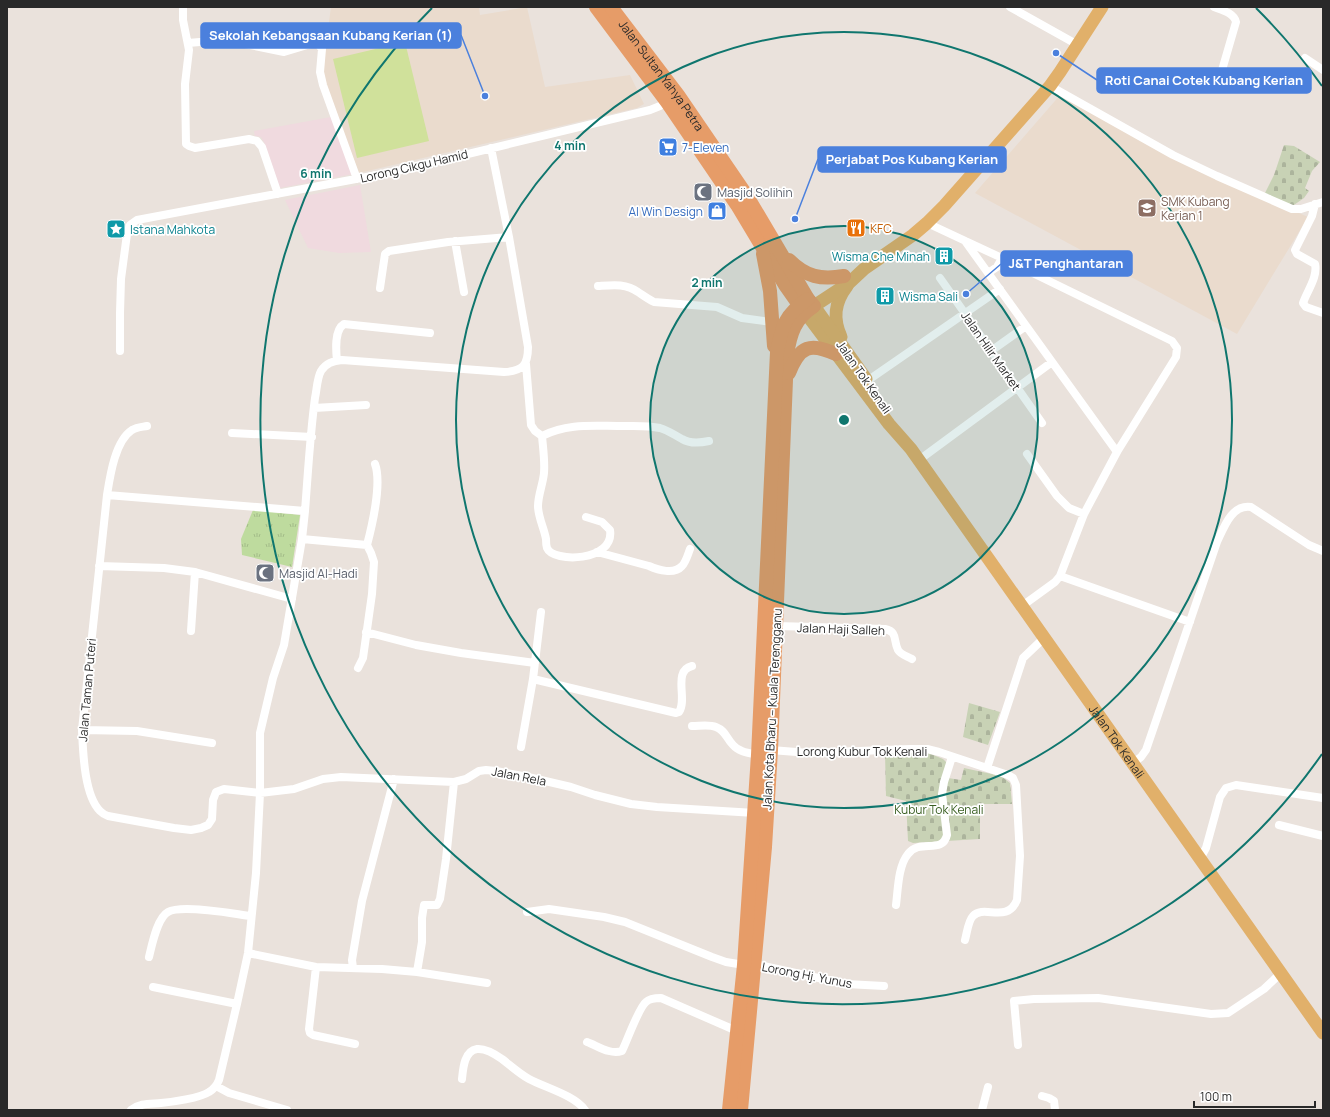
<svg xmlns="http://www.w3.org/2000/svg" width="1330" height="1117" font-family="Manrope,sans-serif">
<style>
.education{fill:#eadbcd}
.medical{fill:#f0dadf}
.grass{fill:url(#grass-tufts)}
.cemetery{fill:url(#cemetery-stones)}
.pitch{fill:#d0e19b}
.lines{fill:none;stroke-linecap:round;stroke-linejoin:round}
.minor{stroke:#fff;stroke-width:8}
.primary{stroke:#e1b06a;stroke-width:13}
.trunk{stroke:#e69c68;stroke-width:14}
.ring{fill:none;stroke:#0f766e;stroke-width:2}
.labels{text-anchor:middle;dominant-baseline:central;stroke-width:3.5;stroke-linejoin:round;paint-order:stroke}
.street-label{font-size:12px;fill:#292929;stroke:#fff}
.shop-label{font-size:12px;fill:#366cbe;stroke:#fff;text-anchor:start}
.worship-label{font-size:12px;fill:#5b616d;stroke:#fff;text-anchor:start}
.education-label{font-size:12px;fill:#785e54;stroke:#fff;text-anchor:start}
.food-label{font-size:12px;fill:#c56008;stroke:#fff;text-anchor:start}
.culture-label{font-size:12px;fill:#0d838f;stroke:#fff;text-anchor:start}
.park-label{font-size:12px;fill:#385e21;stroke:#fff}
.centre{fill:#0f766e;stroke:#fff;stroke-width:2}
.ring-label{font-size:12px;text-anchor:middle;font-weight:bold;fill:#0f766e;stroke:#fff;stroke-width:3.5;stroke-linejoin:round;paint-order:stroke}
.leader{fill:none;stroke:#4b80dd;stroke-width:1.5}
.callout-dot{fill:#4b80dd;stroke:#fff;stroke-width:1.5}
.callout{fill:#4b80dd;stroke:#4b80dd;stroke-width:1.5}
.callout-label{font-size:13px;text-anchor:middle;font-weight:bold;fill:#fff}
</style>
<defs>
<pattern id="grass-tufts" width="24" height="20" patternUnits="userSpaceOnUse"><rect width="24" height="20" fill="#bedb9e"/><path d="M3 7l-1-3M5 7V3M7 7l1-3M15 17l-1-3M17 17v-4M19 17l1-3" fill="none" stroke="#a3bc88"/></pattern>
<pattern id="cemetery-stones" width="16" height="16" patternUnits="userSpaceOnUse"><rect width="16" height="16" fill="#c8d2b5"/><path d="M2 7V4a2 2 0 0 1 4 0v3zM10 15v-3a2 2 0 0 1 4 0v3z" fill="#acb49c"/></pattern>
</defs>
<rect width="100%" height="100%" fill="#eae2dc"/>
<path class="education" d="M331 7H479L480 15 527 7 545 87 630 75 644 104 637 108 359 173 325 84 323 66Z
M1061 94 1172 157 1308 217 1237 334 975 193Z"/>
<path class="medical" d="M331 117 353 174 280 188 264 142 261 137 255 136 254 131Z
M360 185 371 252 339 253 308 248 285 200Z"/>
<path class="grass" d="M253 510 300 515 292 567 242 555 241 539Z"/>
<path class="cemetery" d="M1284 145 1294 146 1320 162 1312 171 1305 188 1309 191 1304 198 1291 207 1264 195 1274 175Z
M969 703 1000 712 988 745 963 737Z
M926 752 943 759 947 763 948 778 961 780 964 768 1001 776 1010 783 1012 804H980V839L913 843 908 841 906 801 886 796 885 753Z"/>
<path class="pitch" d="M405 42 429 141 357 158 333 59Z"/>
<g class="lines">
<path class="minor" d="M183 7V20L189 50 185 84 186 144 189 146 195 148 249 139 257 141 262 147 278 194
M1010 7 1078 45
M1214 7C1222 10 1234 13 1236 22L1220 77
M188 43 212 41 245 44 284 52 314 43 319 45 322 49 320 72 323 85 357 179
M1305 58 1323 70
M1050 86 1173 155 1217 176 1292 209H1301L1323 202
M1315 204 1312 216 1295 250 1297 254 1315 264C1318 277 1307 291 1303 303L1306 307 1323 313
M927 223 1002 258 1172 341 1177 348 1176 357 1117 452 1084 514 1060 576 1055 582 1022 606
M455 241 464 292
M965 241 1117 452
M988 273 997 267 1002 258
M940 278 1042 423
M598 286C612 285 626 283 638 292 644 296 648 299 654 302L717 307 742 318 772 322
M380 288 385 254 389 251 448 242 509 237
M120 351V313L121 279 127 234 130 225 137 220 393 172 650 110 660 106 669 101
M991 351 1026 326
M337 361C336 351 334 330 344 324L430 333
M526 364 531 425 535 431 542 436C543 448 545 461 544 473 543 484 538 495 538 506 538 517 544 528 546 539 546 542 546 545 547 548 553 563 615 562 610 530L602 522 586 517
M867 381 1000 289
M314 408 366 405
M147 426C142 427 137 427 132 430 115 441 110 476 107 495L82 730C83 751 84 795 100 811 102 813 105 815 108 816L174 828 191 830 201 828 208 825 212 819 213 800 216 792 224 789 260 793 294 789 323 779 341 777 454 782 466 779 479 771 486 770 496 771 528 777 571 787 595 795 631 804 657 807 755 813
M232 433 312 437
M542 436C567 423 593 426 620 426 634 426 647 425 660 428 670 431 674 435 682 439 690 444 700 443 709 441
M1027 454 1057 496 1069 508 1084 514
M919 460 1052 362
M107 495 305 511C308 473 310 435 315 398 317 389 317 378 321 371 326 363 333 361 342 360L504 372C523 371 528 365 528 347L509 237 491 148
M302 539 367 545 371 553 374 562 372 594 363 658 358 668
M367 545C372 526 382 483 375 464
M597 552 649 566C658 570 674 575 682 566 686 562 688 554 690 549
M99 566 164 568 195 572 292 599
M1060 576 1190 622
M777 626 885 629C898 632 893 640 898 650 901 655 907 656 912 659
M191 631 195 572
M366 632 416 645 461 653 535 663
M533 679 676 713 679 712C688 699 672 671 692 666
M692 726C700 726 709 724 716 727 726 731 726 738 733 745 739 752 749 753 758 755
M82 730 137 731 212 743
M521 747 533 679 541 612
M771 750 809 753 910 749H927L939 752 1008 775 1013 778 1016 785 1020 856 1017 900C1007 924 984 904 973 916 968 921 967 933 965 940
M1133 763 1141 757 1146 750 1217 542C1224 527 1232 504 1251 507L1309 545 1323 551
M987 768 1023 658 1044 638
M1279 825 1323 836
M1200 859 1206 848 1220 797 1226 788 1236 785 1323 798
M896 905C898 890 898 866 908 854 920 838 942 855 947 835L942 794 944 782 952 757
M527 912 549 909 604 917 625 922 712 957 726 962 744 965
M248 953 316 967 382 969 417 972 487 983
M149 957C152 945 157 918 168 912 182 904 234 914 251 916
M755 964 846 984 884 986
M316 967 309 1029 310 1033 313 1035 355 1044
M353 968 352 960 362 901 394 779
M417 972 422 942V918L424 905H437L440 899 446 859 454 782
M153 987 237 1004
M587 1042C598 1046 610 1055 622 1051 627 1041 639 1007 646 1002 650 998 656 998 661 998L737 1031
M1018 1045 1014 1001 1034 999 1098 998 1211 1014 1228 1013 1264 989 1281 973
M462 1079C463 1069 464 1051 477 1049 486 1048 495 1054 502 1059 511 1066 520 1074 529 1079 546 1088 574 1095 585 1110
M216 1086 229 1093 287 1110
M1042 1096 1049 1098 1054 1101 1055 1110
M131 1110C140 1103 149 1104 161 1103 172 1102 200 1098 209 1092 214 1089 217 1085 219 1080L237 1004 248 953 256 873 260 793V733L273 678 284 645 302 539 305 511
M982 1110 988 1087"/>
<g class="primary">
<path id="s1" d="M805 312 889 424 911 449 1323 1033"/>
<path d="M841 337C833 319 834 303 847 286"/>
<path d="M866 379 814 306 849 283 864 269 913 235 927 223 944 206 1050 86 1060 72 1102 7"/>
</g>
<g class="trunk">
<path d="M596 7 667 102 737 205 785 285 804 312"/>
<path id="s2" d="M611 7 678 95 747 196 808 299 814 306C795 318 790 334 787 355L771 750 765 847 741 1110"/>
<path d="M763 254 770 291 774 346"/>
<path d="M789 260C806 277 821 280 844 276"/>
<path d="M789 373C800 345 810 343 836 354"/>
<path d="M729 1110 744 965 758 755 777 352C782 326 785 314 808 299"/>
</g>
</g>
<circle cx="844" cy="420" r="194" fill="#0f766e" fill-opacity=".12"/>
<g class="ring">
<circle cx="844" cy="420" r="194"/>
<circle cx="844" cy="420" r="388"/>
<path d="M1322 754A583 583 0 1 1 432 8M1256 8A583 583 0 0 1 1322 86"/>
</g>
<defs>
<symbol id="supermarket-square" viewBox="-11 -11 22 22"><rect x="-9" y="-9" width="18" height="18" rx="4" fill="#3f7fe0" stroke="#fff"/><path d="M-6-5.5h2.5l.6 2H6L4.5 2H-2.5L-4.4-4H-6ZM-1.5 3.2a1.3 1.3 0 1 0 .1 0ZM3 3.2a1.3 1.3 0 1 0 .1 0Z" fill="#fff"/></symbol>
<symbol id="mosque-square" viewBox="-11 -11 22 22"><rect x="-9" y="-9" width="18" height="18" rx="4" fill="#6b7280" stroke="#fff"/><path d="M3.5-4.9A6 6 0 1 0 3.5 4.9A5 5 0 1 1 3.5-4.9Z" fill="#fff"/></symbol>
<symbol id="school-square" viewBox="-11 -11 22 22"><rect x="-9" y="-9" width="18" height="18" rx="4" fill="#8d6e63" stroke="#fff"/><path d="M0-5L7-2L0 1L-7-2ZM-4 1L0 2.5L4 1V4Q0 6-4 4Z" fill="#fff"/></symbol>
<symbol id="shop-square" viewBox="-11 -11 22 22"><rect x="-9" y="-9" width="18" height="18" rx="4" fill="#3f7fe0" stroke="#fff"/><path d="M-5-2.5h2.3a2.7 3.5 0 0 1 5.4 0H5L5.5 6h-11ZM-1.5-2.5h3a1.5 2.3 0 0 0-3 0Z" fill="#fff"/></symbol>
<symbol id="restaurant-square" viewBox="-11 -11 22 22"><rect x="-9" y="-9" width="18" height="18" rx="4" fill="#e8710a" stroke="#fff"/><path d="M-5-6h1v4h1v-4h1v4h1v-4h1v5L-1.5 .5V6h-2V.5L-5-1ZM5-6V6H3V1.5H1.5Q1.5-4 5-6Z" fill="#fff"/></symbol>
<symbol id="sight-square" viewBox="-11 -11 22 22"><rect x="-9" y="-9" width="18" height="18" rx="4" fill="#0f9aa8" stroke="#fff"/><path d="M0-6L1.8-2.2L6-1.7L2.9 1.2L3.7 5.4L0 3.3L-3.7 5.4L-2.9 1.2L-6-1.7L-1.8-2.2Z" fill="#fff"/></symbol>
<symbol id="building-square" viewBox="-11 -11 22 22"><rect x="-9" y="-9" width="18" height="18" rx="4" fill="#0f9aa8" stroke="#fff"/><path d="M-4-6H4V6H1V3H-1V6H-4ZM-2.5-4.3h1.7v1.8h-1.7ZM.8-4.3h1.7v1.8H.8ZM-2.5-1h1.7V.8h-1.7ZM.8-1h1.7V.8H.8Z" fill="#fff"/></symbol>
</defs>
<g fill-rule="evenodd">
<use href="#supermarket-square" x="657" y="136" width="22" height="22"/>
<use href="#mosque-square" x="692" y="181" width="22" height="22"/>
<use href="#school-square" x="1136" y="197" width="22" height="22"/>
<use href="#shop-square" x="706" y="200" width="22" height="22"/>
<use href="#restaurant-square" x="845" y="217" width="22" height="22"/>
<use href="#sight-square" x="105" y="218" width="22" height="22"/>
<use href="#building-square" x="933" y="245" width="22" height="22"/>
<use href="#building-square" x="874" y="285" width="22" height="22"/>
<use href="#mosque-square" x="254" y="562" width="22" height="22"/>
</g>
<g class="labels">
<g class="street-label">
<text stroke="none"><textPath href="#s2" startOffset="85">Jalan Sultan Yahya Petra</textPath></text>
<text transform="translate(414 166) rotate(-13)">Lorong Cikgu Hamid</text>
<text transform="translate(991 351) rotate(55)">Jalan Hilir Market</text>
<text transform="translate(864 377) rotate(55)">Jalan Tok Kenali</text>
<text transform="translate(841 629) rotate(2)">Jalan Haji Salleh</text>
<text transform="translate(87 690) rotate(-85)">Jalan Taman Puteri</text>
<text transform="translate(772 709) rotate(-87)">Jalan Kota Bharu – Kuala Terengganu</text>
<text stroke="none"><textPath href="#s1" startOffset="531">Jalan Tok Kenali</textPath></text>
<text x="862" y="751">Lorong Kubur Tok Kenali</text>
<text transform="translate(519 776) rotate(11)">Jalan Rela</text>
<text transform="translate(807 975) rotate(11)">Lorong Hj. Yunus</text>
</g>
<g class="shop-label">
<text x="682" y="147">7-Eleven</text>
<text x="703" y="211" text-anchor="end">AI Win Design</text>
</g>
<g class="worship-label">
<text x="717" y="192">Masjid Solihin</text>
<text x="279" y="573">Masjid Al-Hadi</text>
</g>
<g class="education-label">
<text x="1161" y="201">SMK Kubang<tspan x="1161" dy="14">Kerian 1</tspan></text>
</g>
<g class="food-label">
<text x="870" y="228">KFC</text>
</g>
<g class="culture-label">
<text x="130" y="229">Istana Mahkota</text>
<text x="930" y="256" text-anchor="end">Wisma Che Minah</text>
<text x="899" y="296">Wisma Sali</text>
</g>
<g class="park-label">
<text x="939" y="809">Kubur Tok Kenali</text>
</g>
</g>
<circle cx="844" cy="420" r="6" class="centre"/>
<g class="ring-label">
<text x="570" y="150">4 min</text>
<text x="316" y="178">6 min</text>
<text x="707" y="287">2 min</text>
</g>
<path class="leader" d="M485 96L461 35M1056 53L1097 80M795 219L818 159M966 294L1001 264"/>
<g class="callout-dot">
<circle cx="485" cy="96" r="4"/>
<circle cx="1056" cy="53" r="4"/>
<circle cx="795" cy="219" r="4"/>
<circle cx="966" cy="294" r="4"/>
</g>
<g class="callout">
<rect x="201" y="23" width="260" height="25" rx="4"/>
<rect x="1097" y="68" width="214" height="25" rx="4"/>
<rect x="818" y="147" width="188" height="25" rx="4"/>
<rect x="1001" y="251" width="131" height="25" rx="4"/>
</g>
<g class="callout-label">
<text x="331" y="40">Sekolah Kebangsaan Kubang Kerian (1)</text>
<text x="1204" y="85">Roti Canai Cotek Kubang Kerian</text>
<text x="912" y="164">Perjabat Pos Kubang Kerian</text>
<text x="1066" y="268">J&amp;T Penghantaran</text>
</g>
<rect width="1330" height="1117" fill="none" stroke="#292929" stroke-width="16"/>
<path d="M1194 1101v6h121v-6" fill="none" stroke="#292929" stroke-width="2"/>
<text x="1200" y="1101" font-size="12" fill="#292929" stroke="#ffffff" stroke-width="3" paint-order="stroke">100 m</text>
</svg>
